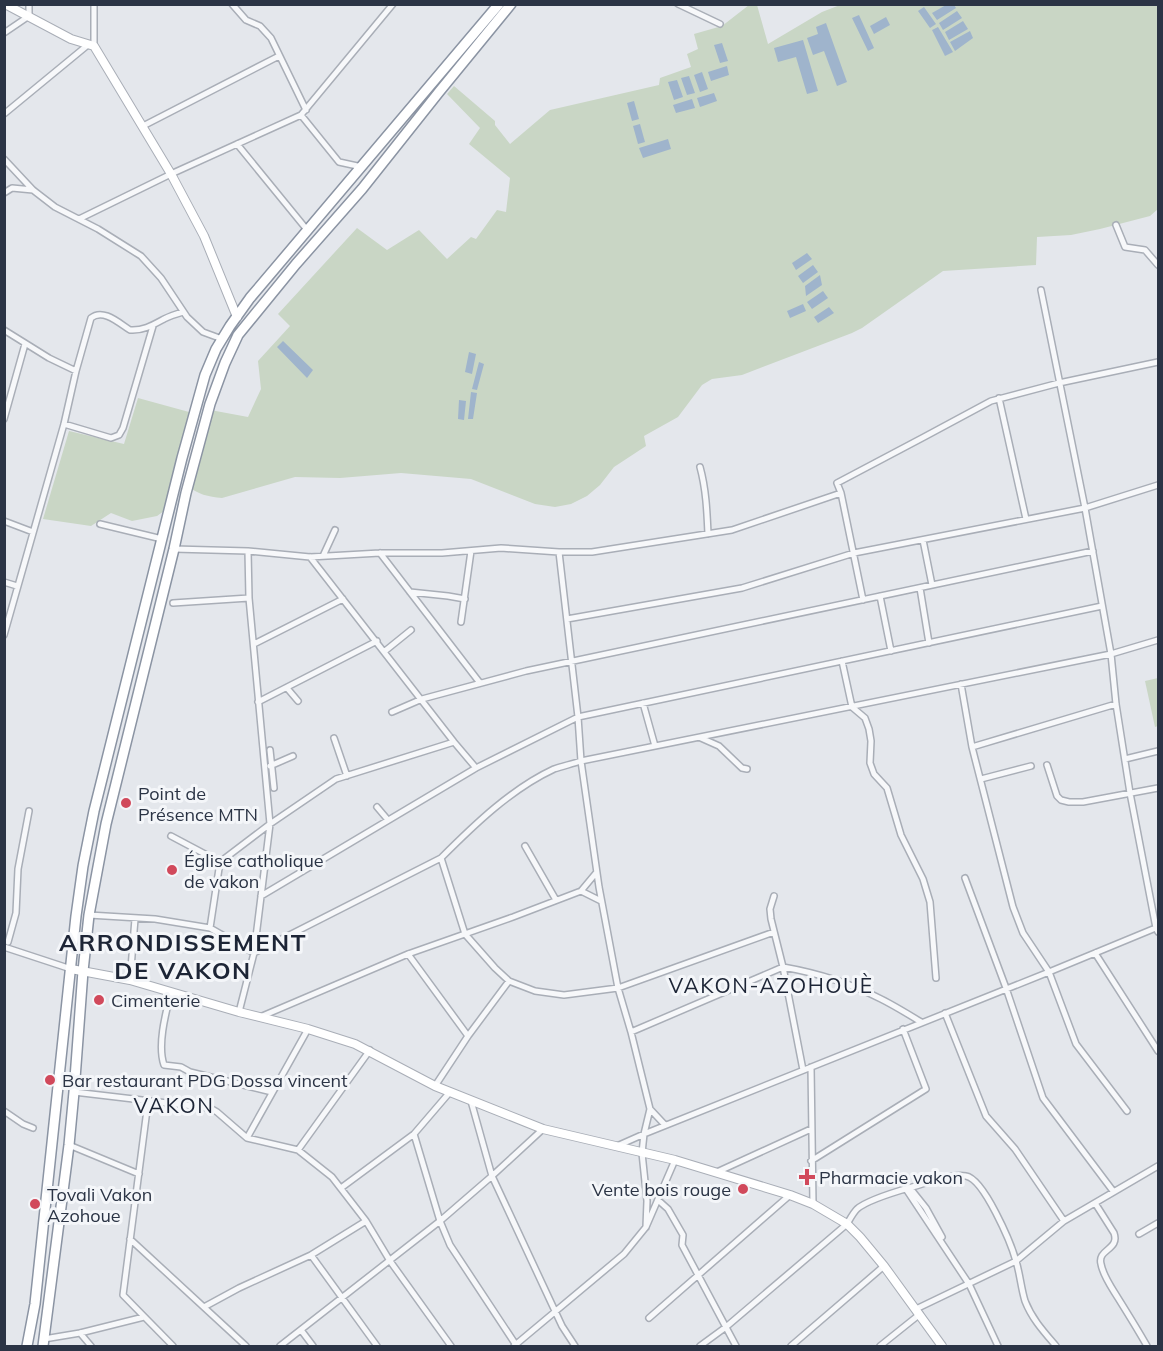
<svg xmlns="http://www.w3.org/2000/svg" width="1163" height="1351" font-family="Mulish,sans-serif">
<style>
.green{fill:#c9d6c5}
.water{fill:#9fb4cc}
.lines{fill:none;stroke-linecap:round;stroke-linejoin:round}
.street-casing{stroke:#a9aeb7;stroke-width:8}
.secondary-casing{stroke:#a9aeb7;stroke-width:10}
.highway-casing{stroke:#8b94a3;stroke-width:12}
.street{stroke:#f7f8fa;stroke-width:5}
.secondary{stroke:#fff;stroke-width:8}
.highway{stroke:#fff;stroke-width:9}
.poi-dot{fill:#d1495b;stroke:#f4f6f9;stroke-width:2}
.labels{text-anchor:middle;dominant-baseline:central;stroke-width:6;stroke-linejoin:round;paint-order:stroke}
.poi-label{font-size:18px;fill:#2b3445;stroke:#f4f6f9;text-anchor:start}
.quarter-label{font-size:21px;letter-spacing:1.5px;fill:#1d2536;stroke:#f4f6f9}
.district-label{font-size:24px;font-weight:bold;letter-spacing:1.5px;fill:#1d2536;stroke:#f4f6f9}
</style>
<rect width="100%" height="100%" fill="#e4e7ec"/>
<path class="green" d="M749 5H757L768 44 822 12 840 5H1158V209L1150 216 1100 229 1071 235 1037 237 1036 265 943 271 862 328 852 333 742 375 712 379 702 385 678 417 644 436 646 446 614 467 600 485 587 496 571 504 555 507 535 504 471 479 401 473 340 478 295 477 222 498C208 497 198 494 187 486L205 409 248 417 261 389 258 361 290 326 278 314 357 228 387 250 419 230 447 259 471 237 476 239 497 210 506 212 510 178 469 144 480 128 447 94 454 86 495 121V125L510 144 550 110 659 85 660 78 691 67 687 54 698 49 694 34 722 26Z
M138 398 189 412 164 511 157 516 132 521 111 513 91 526 43 519 69 431 124 444Z
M1158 678V726L1155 727 1145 681Z"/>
<path class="water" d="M946 5H954L956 8 937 20 932 13Z
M924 7 936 24 930 28 918 11Z
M957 11 962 18 943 30 939 23Z
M859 15 874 48 868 51 852 18Z
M886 17 890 25 874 34 870 26Z
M963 21 968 29 949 40 945 32Z
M826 23 847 82 837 86 824 51 813 55 807 38 818 34 816 27Z
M938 27 953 52 945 56 932 30Z
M970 31 973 38 955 51 950 42Z
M803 40 818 91 807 94 796 57 778 62 774 48Z
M722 43 728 61 720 63 714 45Z
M727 66 729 75 711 81 708 72Z
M702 72 708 89 700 92 694 75Z
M689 76 695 93 687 95 681 78Z
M677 80 683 97 674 100 668 82Z
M714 93 717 101 700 107 697 98Z
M692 99 695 108 676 113 673 105Z
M634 101 639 119 632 121 627 103Z
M640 124 645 142 638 144 633 126Z
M668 139 671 149 643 158 639 148Z
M807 253 812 259 796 270 792 263Z
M813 265 818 272 803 283 798 276Z
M820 275 822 285 806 296 805 286Z
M823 291 828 298 812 309 807 302Z
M803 304 806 311 790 318 787 311Z
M829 307 834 313 818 323 814 317Z
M283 341 313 370 307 378 277 347Z
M469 352 476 354 472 374 465 372Z
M479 362 484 364 477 390 472 389Z
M471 392 477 393 473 419H468Z
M459 400 466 401 464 420 458 419Z"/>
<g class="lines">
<defs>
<path id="street" d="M232 4 246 20 260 26 271 38 306 110
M678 4 720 24
M4 33 29 16V4
M94 46V4
M4 114 89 44
M301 115 339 162 362 167
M143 126 279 56
M237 144 308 231
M4 159 33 190 55 207 98 229 141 256 161 278 187 317 203 332 222 339
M4 193 12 188 33 190
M79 219 171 174 301 115 393 4
M1116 225 1125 247 1145 250 1158 265
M1041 290 1085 508 1111 654 1116 704 1130 793 1156 928 1158 932
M4 330 49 358 76 371
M999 398 1026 519
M4 419 25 344
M64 424 111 438 119 435 123 428 153 326
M700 467C706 489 707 511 708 534
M841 493 863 600
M4 521 33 532
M100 524 162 539
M923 540 932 585
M174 549 248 551 310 557 380 553H442L501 548 559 552H592L732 530 841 493 837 483 924 437 991 401 1059 383 1158 362
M559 552 578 717 581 761 599 887 618 988 631 1032 650 1109 644 1134 642 1153 647 1201 646 1227
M380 553 480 683
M323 556 335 530
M310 557 454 742 476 768
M4 582 17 586
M920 588 929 643
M410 592 448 596 465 599
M880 596 891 651
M173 603 249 598
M567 619 742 588 854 553 1085 508 1158 485
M461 622 471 551
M4 635 64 424 76 371 91 318C103 308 119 323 130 330 143 331 153 325 164 319 170 316 176 314 183 312
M254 644 343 599
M385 651 411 630
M842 661 852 707 865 718 869 729 871 741 870 763 874 774 887 788 901 835 923 879 930 902 936 978
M961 684 972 747 1013 907 1023 933 1049 972 1076 1044 1127 1111
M287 688 298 701
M258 702 377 641
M643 703 655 746
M392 712 422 699 526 671 1093 551
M334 738 347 776
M701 738 719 746 742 768 747 769
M972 747 1116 704
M270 750 274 788
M1125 759 1158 751
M1047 765 1057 796 1061 800 1069 802H1083L1158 788
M270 766 293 756
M981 779 1031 766
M377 807 388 820
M171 836 220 862
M525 846 556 900
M441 858 465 934 495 968 509 981 535 991 564 995 618 988 774 932
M965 878 1006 988 1043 1098 1113 1191
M581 891 601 901
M261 896 476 768 578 717 1102 606
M774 896 770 909 771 919 783 967 803 1070
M89 915 155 919 210 928 254 953 441 858C474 825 511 789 554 769 563 766 572 764 581 761L1111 654 1158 640
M210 928 220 862 270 824 336 779 454 742
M8 942 16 913 18 869 29 811
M4 947 71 969
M1095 953 1158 1051
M408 954 468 1036
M130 980 135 919
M171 992C166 1012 157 1045 164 1065L181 1067 190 1072 272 1092
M239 1012 254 953 270 824 249 598 248 551
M945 1013 986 1116 1015 1149 1064 1221
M260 1017 408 954 513 917 581 891 596 873
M631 1032 783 967C817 973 850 983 881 999 895 1006 908 1014 921 1022
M811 1067 813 1204
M435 1086 468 1036 509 981
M74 1092 210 1108 217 1112 247 1138 298 1150 332 1177 366 1221 390 1261 451 1346
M471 1101 492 1176 562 1326 575 1346
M148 1102 123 1295 173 1346
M650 1109 665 1125
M4 1111 23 1124 33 1128
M414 1134 440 1221 450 1245 516 1345
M247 1138 308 1029
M69 1145 139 1174
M617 1146 644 1134 1049 972 1158 927
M298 1150 370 1050
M811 1161 926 1089 903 1029
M717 1172 811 1129
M341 1188 414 1134 450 1092
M910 1188 926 1208 942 1237
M906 1189 969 1284 998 1346
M658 1200 668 1209 683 1235 682 1245 736 1346
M1095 1203 1114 1233C1120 1250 1097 1249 1101 1264 1103 1276 1112 1288 1118 1298 1128 1314 1138 1330 1147 1346
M1139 1234 1158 1223
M130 1239 246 1346
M311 1255 377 1346
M204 1307 239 1288 311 1255 366 1221
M916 1309 1016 1261 1064 1221 1158 1166
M649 1318 790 1195
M301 1330 313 1346
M80 1333 91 1346
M44 1339 80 1333 144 1317
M280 1346 440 1221 492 1176 543 1129
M514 1346 624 1254 646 1227 675 1160
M700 1346 726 1327 847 1224C850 1219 853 1213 857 1209 867 1200 898 1191 912 1187 927 1183 952 1173 966 1176 984 1179 1011 1243 1016 1261 1020 1274 1021 1288 1025 1301 1032 1319 1044 1332 1056 1346
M791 1346 884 1266
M880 1346 920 1314"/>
<path id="secondary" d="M5 4 71 39 94 46 171 174 204 236 237 317
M71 969 130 980 239 1012 308 1029 355 1044 435 1086 543 1129 675 1160 790 1195 813 1204 847 1224 860 1237 884 1266 942 1346"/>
<path id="highway" d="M27 1346 35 1304 76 916 83 866 94 811 182 458 205 375 216 349 230 326 250 298 499 4
M43 1346 69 1145 74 1092 83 971 89 915 106 824 174 549 186 493 210 404 225 363 238 335 296 264 362 189 439 92 511 4"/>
</defs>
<use href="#street" class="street-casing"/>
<use href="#secondary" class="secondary-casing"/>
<use href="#highway" class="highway-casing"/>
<use href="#street" class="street"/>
<use href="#secondary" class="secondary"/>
<use href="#highway" class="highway"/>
</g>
<g class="poi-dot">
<circle cx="126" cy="803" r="6"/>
<circle cx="172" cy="870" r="6"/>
<circle cx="99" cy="1000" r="6"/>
<circle cx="50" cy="1080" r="6"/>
<path d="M804 1168h6v6h6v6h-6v6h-6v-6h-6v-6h6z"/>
<circle cx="743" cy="1189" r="6"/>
<circle cx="35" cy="1204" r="6"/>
</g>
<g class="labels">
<g class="poi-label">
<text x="138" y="793">Point de<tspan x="138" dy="21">Présence MTN</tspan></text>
<text x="184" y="860">Église catholique<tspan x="184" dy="21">de vakon</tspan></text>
<text x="111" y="1000">Cimenterie</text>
<text x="62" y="1080">Bar restaurant PDG Dossa vincent</text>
<text x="819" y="1177">Pharmacie vakon</text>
<text x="731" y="1189" text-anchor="end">Vente bois rouge</text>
<text x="47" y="1194">Tovali Vakon<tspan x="47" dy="21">Azohoue</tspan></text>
</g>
<g class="quarter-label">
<text x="771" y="985">VAKON-AZOHOUÈ</text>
<text x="174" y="1105">VAKON</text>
</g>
<g class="district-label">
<text x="183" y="942">ARRONDISSEMENT<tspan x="183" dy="28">DE VAKON</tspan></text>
</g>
</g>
<rect width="1163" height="1351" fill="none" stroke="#2b3445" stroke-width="12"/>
</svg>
